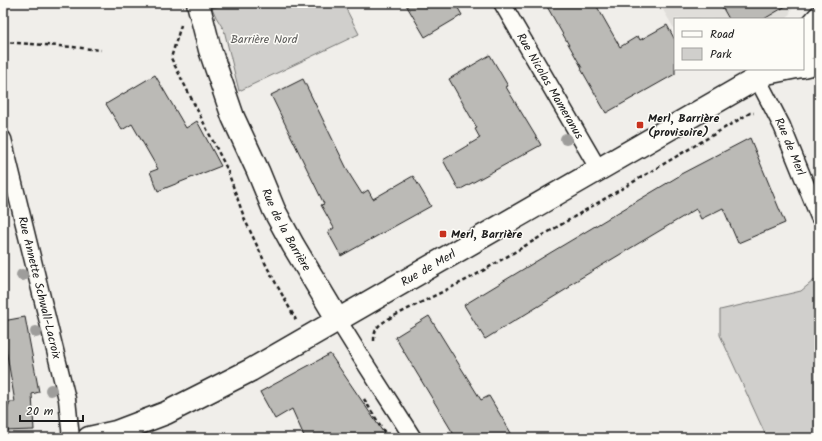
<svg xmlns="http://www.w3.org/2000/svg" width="822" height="441" font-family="Kalam,sans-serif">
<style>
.built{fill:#e0deda}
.green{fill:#d0cfcc;stroke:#767674}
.building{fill:#bbbab6;stroke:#1c1c1c}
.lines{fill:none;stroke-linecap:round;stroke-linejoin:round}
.street-casing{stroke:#1c1c1c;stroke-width:19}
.secondary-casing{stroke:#1c1c1c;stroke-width:25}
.path{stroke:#1c1c1c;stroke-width:2.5;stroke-dasharray:4 3;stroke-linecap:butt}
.street{stroke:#fdfcf7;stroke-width:16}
.secondary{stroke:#fdfcf7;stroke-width:22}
.tree{fill:#9e9d9b}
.poi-dot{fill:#c8321e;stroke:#fdfcf7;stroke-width:1.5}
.labels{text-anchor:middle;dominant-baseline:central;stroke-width:3;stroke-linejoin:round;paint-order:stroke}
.park-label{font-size:12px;fill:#5b5b5a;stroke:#fdfcf7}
.street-label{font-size:12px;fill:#1c1c1c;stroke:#fdfcf7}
.poi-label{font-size:12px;font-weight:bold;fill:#1c1c1c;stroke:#fdfcf7;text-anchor:start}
</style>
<rect width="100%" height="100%" fill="#f0eeea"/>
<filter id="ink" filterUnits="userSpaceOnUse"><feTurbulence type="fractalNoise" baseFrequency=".025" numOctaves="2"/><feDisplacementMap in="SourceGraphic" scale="8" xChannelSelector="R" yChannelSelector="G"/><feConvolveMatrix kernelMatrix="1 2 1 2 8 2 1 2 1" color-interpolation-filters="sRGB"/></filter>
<g filter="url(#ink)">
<path class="built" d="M659 3H795L787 19H675V30Z"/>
<path class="green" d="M232 3H343L359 34 239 91 224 30 216 17 212 8Z
M819 276V438H767L720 335V310L801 291Z"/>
<path class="building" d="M405 3H455L462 15 425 37Z
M545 3H595L620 47 638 36 640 40 667 25 675 40V74L606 113 581 69 582 68Z
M720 3H791L764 19H729Z
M490 55 508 86 506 87 541 145 459 190 443 160 480 138 475 129 477 128 449 79Z
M155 75 186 128 197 121 221 166 158 191 150 172 158 169 132 124 122 130 106 104Z
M303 79 350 175 362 194 368 190 373 199 413 176 431 206 341 256 328 232 334 228 321 205 324 204 271 95Z
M750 138 785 223 738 243 723 208 701 219 696 209 569 285 570 287 485 339 464 305 550 253 679 176V175Z
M429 316 481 400 489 396 514 438H456L395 337Z
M25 317 39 392 32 394 34 430 3 431V407L9 406V402H15L3 331V321Z
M330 354 362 401 387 438H305L292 409 275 419 260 392Z"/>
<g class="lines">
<defs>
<g id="street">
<path id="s1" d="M502 3 599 170"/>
<path id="s2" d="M802 69 757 78 782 126 819 217"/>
<path d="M803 69 819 65"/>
<path id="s3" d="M3 139 67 399 71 438"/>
<path d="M338 320 361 357 413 438"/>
</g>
<g id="secondary">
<path id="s4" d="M198 3 210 50 233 117 258 171 274 210 293 245 338 320"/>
<path d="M803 35 819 17"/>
<path d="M803 51 819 42"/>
<path id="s5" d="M89 438 116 432 166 413 251 370 773 69"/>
</g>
</defs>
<use href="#street" class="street-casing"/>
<use href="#secondary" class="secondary-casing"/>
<path class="path" d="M181 25 171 58 227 169 245 220 267 267 296 320
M3 42 73 47 101 50
M374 341C374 327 379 325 390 318L474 276 750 113H754
M364 399 388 438"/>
<use href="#street" class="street"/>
<use href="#secondary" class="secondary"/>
</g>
<g class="tree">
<circle cx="566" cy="139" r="6"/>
<circle cx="22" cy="275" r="6"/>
<circle cx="36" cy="332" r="6"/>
<circle cx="51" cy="390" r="6"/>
</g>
</g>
<g class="poi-dot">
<rect x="636" y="121" width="8" height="8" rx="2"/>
<rect x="439" y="230" width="8" height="8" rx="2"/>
</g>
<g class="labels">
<g class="park-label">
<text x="264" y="39">Barrière Nord</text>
</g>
<g class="street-label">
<text stroke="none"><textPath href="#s1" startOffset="96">Rue Nicolas Mameranus</textPath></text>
<text stroke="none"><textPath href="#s2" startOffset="122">Rue de Merl</textPath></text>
<text stroke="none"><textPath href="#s4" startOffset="244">Rue de la Barrière</textPath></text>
<text stroke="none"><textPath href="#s5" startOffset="381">Rue de Merl</textPath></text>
<text stroke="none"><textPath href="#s3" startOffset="153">Rue Annette Schwall-Lacroix</textPath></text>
</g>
<g class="poi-label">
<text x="648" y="118">Merl, Barrière<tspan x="648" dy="14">(provisoire)</tspan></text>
<text x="451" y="234">Merl, Barrière</text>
</g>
</g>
<rect width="822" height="441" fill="none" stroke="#fdfcf7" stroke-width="16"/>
<rect x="8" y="8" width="806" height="425" fill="none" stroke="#1c1c1c" stroke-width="1.5" filter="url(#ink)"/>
<rect x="674" y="18" width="130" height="52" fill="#fdfcf7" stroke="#a3a29f"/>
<rect x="682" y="31" width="20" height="6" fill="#fdfcf7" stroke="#a3a29f"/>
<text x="710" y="38" font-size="12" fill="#1c1c1c">Road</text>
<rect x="682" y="48" width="20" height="12" fill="#d0cfcc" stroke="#a3a29f"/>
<text x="710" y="58" font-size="12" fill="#1c1c1c">Park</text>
<path d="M20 415v6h63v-6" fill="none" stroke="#1c1c1c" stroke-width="2"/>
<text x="26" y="415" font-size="12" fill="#1c1c1c" stroke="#fdfcf7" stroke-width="3" paint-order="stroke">20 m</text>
</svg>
